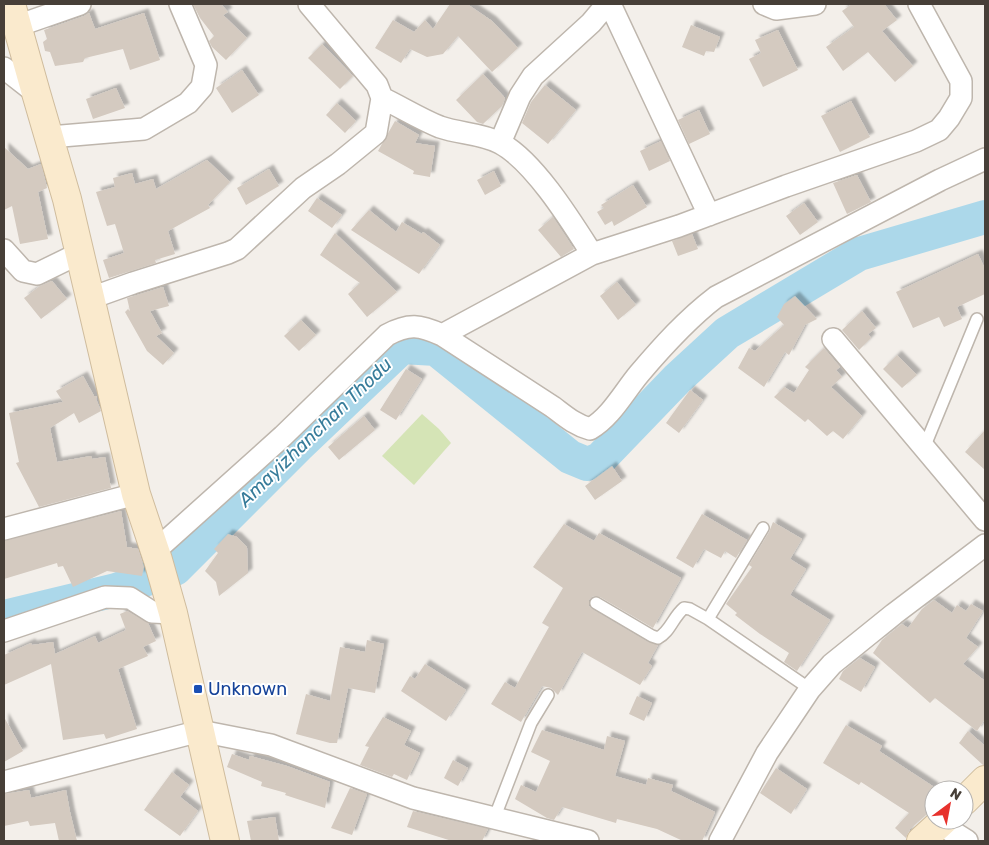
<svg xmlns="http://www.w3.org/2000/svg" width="989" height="845" font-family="Rubik,sans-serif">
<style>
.green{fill:#d5e4b6}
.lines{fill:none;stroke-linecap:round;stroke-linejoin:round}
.river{stroke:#acd8ea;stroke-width:34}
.building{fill:#d4cac0;filter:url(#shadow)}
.lane-casing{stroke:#beb6ad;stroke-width:14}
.street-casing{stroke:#beb6ad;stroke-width:24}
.secondary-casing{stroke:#cfbc9d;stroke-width:30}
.lane{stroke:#fff;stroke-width:11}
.street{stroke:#fff;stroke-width:21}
.secondary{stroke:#faeacd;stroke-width:28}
.transit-dot{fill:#1a4fb4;stroke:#fff;stroke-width:2}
.labels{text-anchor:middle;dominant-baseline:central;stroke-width:4;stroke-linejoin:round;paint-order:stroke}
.transit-label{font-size:18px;fill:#164399;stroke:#fff;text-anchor:start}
.water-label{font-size:19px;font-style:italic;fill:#377c9a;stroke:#fff}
</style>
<defs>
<filter id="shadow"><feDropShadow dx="4.5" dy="-4.5" stdDeviation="1" flood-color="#0004"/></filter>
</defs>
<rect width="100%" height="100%" fill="#f3efea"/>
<path class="green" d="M422 414 439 429 451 443 414 485 382 456Z"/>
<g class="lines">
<path class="river" d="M4 617 116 590 175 569 298 446 402 347 436 349 570 457 587 464 600 459 677 379 727 333 859 254 985 217"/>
</g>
<path class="building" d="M193 4H221L228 12 223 15 247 38 226 60 212 47 209 41 214 36 200 18Z
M450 4H467L492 21 518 48 492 72 458 36 443 54 427 57 410 49 401 63 375 48 393 20 414 32 425 20 433 29Z
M852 4H884L897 20 882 31 913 66 895 82 868 52 843 71 826 47 854 27 842 11Z
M89 13 95 29 144 13 160 60 130 70 123 49 85 58 83 62 55 66 50 52 45 51 43 42 47 39 44 30 84 16Z
M691 25 720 37 714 52 706 51 704 56 682 47Z
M778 30 798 70 763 87 749 59 761 53 755 40Z
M322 44 353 76 340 89 308 58Z
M242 70 259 95 232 113 216 88Z
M483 74 505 98 502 106 483 124 477 122 456 100Z
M545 85 576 110 548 144 522 123 531 102Z
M116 88 125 108 93 119 86 99Z
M851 101 870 137 840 152 821 116Z
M337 103 356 121 345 133 326 115Z
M699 110 710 134 689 144 678 120Z
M395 121 419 135 415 143 435 146 430 177 413 174 414 171 378 151Z
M661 141 670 161 649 171 640 151Z
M4 147 28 169 41 164 47 188 38 192 48 239 20 244 12 206 4 210Z
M207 160 230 182 208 205 210 208 168 231 175 254 155 260 156 263 109 278 103 260 124 253 115 224 107 226 96 192 115 187 113 178 132 173 135 184 153 179 156 189Z
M269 169 279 186 246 205 237 188Z
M494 171 501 186 485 195 477 180Z
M857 175 871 202 847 214 833 183Z
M633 185 647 207 614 226 612 221 605 225 597 212 604 208 601 205Z
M317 198 342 215 332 228 308 211Z
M804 203 818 222 800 235 786 216Z
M369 210 396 232 402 222 422 234 423 232 440 245 419 274 351 230Z
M553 217 574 249 561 257 538 230Z
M335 233 397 292 367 317 348 294 360 283 320 255Z
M692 234 698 249 678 256 672 241Z
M978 254 985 269V294L957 307 962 319 944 327 939 317 913 328 896 292Z
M52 281 67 299 41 319 24 298 40 286Z
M617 282 636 305 618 320 600 296Z
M163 287 169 306 150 311 162 333 156 336 174 353 163 365 147 351 125 312 128 309 130 311 127 298Z
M795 296 817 319 805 325 789 355 785 352 764 387 738 368 749 348 755 351 784 325 777 317 784 304Z
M862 311 876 328 868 334 871 338 859 350 842 330Z
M301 320 316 335 299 351 284 336Z
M824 348 840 367 836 370 842 377 831 387 862 416 843 439 833 431 827 436 808 419 805 422 774 397 784 387 794 393 809 370 805 367Z
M897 355 917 375 902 388 883 369Z
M406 369 422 379 396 420 380 410Z
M83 376 94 396H97L96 399 101 411 79 423 74 413 50 428 57 462 91 456 92 459 105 457 111 488 39 507 16 463 19 462 9 413 63 402 56 391Z
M690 390 703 400 679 433 666 423Z
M364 416 375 430 339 460 328 447Z
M985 430V470L965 452Z
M612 466 622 481 595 500 585 486Z
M121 511 127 547 138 549 144 567 142 576 107 571 73 587 63 566 58 567 57 563 4 579V541Z
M702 514 747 540 736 558 725 551 721 558 704 549 693 568 676 558Z
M773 522 802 539 790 559 806 569 790 595 830 620 797 671 784 662 789 653 760 634 735 615 737 613 726 604 752 567 749 565 769 532Z
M564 524 594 541 599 533 681 578 653 628 600 597 593 596 589 600V606L592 609 648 642 658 645 648 663 652 666 640 685 582 652 558 695 551 688 542 686 521 722 491 704 505 682 515 688 549 627 542 623 563 588 533 567Z
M228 534 237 537 247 547 248 573 219 596 216 582 205 571 218 553 214 549Z
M934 600 952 613 957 605 966 611 971 604 983 611 966 638 978 647 963 664 985 681V719L977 731 935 698 930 703 873 653 882 640 902 624 908 628 922 609Z
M127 611 148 623 156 641 143 647 148 656 118 669 137 729 106 739 104 734 63 740 51 664 4 685V655L31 643 32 645 53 642 55 654 95 636 98 643 126 630 120 614Z
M367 640 384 644 375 693 348 688 337 743H330L296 734 306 694 330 701 340 647 365 652Z
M860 658 875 667 861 692 839 679 843 671Z
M425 664 466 690 446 721 401 691 410 676 415 679Z
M637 696 652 703 644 721 629 714Z
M4 717 23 751 4 762Z
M383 717 411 731 404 745 420 753 407 780 394 774 392 777 360 765 369 747 365 746Z
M846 725 882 746 879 751 934 787V808L910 829 906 838 895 828 909 813 861 782 859 785 823 763Z
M542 730 604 750 607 736 625 741 615 776 646 785 648 778 673 785 671 791 715 812 702 841H683L657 829 617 819 616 823 562 807 554 820 547 818 515 799 521 785 536 792 550 761 531 752Z
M968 731 985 746V765H983L959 743Z
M232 754 249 760 250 756 287 766 330 782 325 808 285 795 286 793 261 786 262 782 227 767Z
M453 760 468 768 458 786 444 778Z
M776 768 807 789 791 814 760 793Z
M172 772 189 785 180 797 198 811 180 836 144 810Z
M350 788 367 794 352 835 331 828Z
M29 790 31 798 66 790 70 812 77 841H59L55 823 30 826 28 821 4 826V794Z
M413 811 488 829 482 841H452L407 827Z
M275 817 279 841H251L247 821Z"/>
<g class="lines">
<defs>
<path id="lane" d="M924 448 977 319
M596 603 652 636 658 638C670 632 673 617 684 608L690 609 708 619 810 689
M708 619 763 528
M494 819 531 723 548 695"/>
<path id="street" d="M610 4 709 215
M764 4 776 9 815 4
M17 26 80 4
M4 68 36 93
M382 98C401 107 420 119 440 127 460 134 481 133 500 143 534 161 571 221 592 254L442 335
M50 137 144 129 188 103 202 87 206 65 180 4
M500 143 520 96 533 76 591 23 607 4
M4 250 23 271 37 274 80 253
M592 254 679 226 786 186 916 141 939 130 949 118 961 98V81L919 4
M91 298 133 283 228 253 237 249 303 188 338 164 376 133 382 98 377 85 309 4
M833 339 985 520
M4 529 136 494
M155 551 283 436 387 335C409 323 420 325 442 335L553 407C565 416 575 425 590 429 611 417 624 392 639 374 662 347 687 319 716 297L940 180 985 159
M4 631 105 597 130 598 152 612 173 613
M4 782 200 731 271 745 413 798 588 841
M940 824 967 841
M720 841 767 753 810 689 832 664 894 614 985 545"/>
<path id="secondary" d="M11 4 36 93 67 199 136 494 158 560 173 613 225 841
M964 801 985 780
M921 841 944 820"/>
</defs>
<use href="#lane" class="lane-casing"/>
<use href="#street" class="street-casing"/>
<use href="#secondary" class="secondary-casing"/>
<use href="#lane" class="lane"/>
<use href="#street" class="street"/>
<use href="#secondary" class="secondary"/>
</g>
<rect class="transit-dot" x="193" y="684" width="10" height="10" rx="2.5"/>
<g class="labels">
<g class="transit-label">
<text x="208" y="689">Unknown</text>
</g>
<g class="water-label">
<text transform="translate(315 432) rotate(-44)">Amayizhanchan Thodu</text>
</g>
</g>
<rect width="989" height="845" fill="none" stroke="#473f38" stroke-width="10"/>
<g transform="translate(949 805) rotate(32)"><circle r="24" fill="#ffffff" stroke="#b5b2af"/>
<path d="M0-4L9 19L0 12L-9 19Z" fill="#e7322d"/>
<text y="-8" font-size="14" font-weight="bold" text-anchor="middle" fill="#473f38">N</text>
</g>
</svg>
